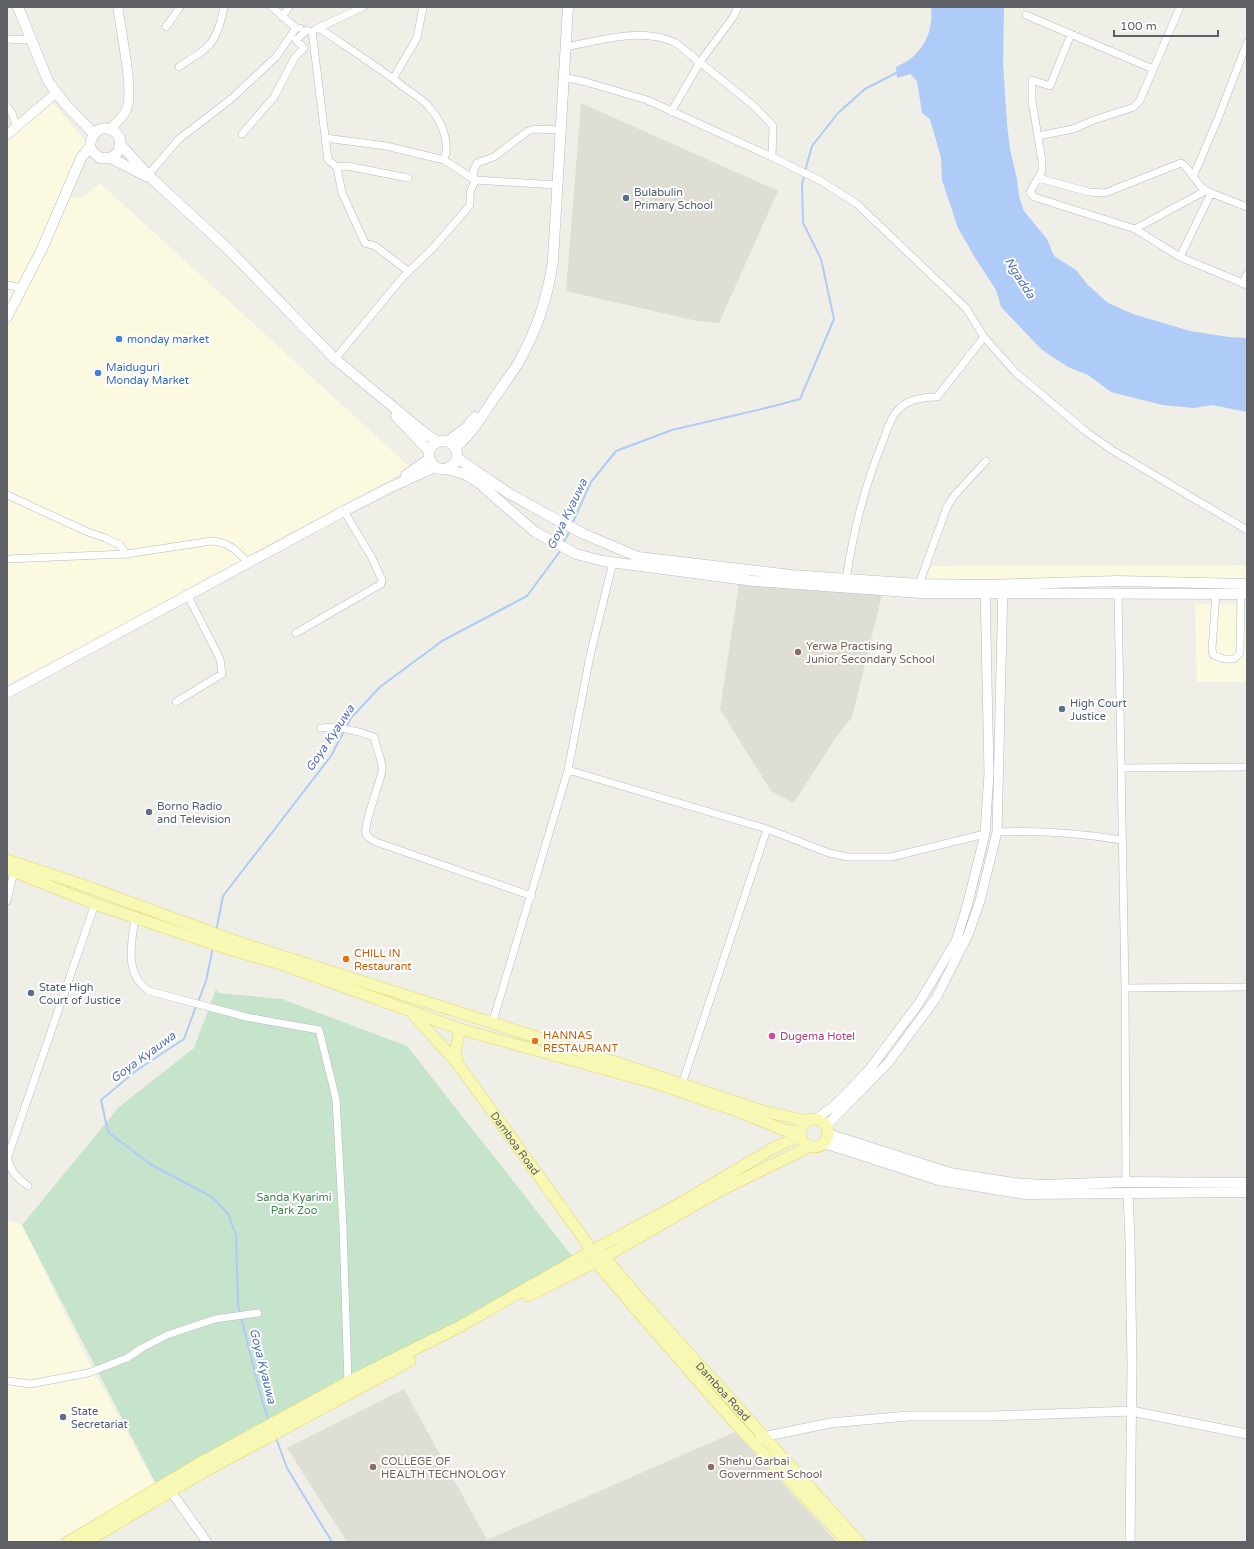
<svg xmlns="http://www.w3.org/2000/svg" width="1254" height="1549" font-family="'Varela Round',sans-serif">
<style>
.commercial{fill:#fbf9e0}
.education{fill:#dfded5}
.green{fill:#c6e4cb}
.water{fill:#afcbf7}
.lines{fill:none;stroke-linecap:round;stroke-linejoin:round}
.stream{stroke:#afcbf7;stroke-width:2}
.minor-casing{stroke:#b9babf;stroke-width:8}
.tertiary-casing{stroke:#b9babf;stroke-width:10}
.secondary-casing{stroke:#babbc1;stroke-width:11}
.primary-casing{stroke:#e5d86a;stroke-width:12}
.minor{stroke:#fff;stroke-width:7}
.tertiary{stroke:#fff;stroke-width:9}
.secondary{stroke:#fff;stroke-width:10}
.primary{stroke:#f7f8b3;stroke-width:11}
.service-dot{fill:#5c6f8a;stroke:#fff;stroke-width:1.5}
.shop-dot{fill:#3f7fe0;stroke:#fff;stroke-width:1.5}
.education-dot{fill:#8d6e63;stroke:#fff;stroke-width:1.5}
.food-dot{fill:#e8710a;stroke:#fff;stroke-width:1.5}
.hotel-dot{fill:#d1479c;stroke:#fff;stroke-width:1.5}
.labels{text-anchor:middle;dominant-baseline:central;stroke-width:4;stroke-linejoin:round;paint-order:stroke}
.service-label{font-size:11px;fill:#4e5e75;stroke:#fff;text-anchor:start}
.shop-label{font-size:11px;fill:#366cbe;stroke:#fff;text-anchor:start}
.education-label{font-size:11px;fill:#785e54;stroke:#fff;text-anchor:start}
.food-label{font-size:11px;fill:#c56008;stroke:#fff;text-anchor:start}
.hotel-label{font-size:11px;fill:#b23c85;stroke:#fff;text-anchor:start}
.street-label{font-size:11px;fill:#5e6066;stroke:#fff}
.park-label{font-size:11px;fill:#3f844e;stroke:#fff}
.water-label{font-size:12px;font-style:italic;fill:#5373b9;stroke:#fff}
</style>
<rect width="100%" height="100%" fill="#efefe7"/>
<path class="commercial" d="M50 99 86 142 7 320V134Z
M100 183 411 468 255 557 7 685V322L69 194V196L81 198Z
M1247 565V578L926 579 932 566Z
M1195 604 1247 605V682H1197Z
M7 1220 22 1225 86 1357 151 1477 156 1484 54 1542H7Z"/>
<path class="education" d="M581 103 778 191 719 323 697 321 566 291Z
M739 584 882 595 852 717 834 740 794 803 771 791 720 709Z
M404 1389 487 1540 735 1432 837 1542H347L287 1448Z"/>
<path class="green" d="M216 989 218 993 282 999 407 1046 576 1261 156 1484 22 1225 119 1107 194 1048Z"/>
<path class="water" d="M931 7H1004L1003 63 1007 124 1010 149 1017 179 1019 196 1024 211 1047 239 1054 256 1076 270 1088 285 1108 303 1133 314 1190 331 1229 337 1247 338V412L1212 405 1194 408 1162 405 1111 392 1088 375 1068 367 1042 350 1001 307 996 290 974 256 958 228 942 180 941 158 930 119 922 113 917 81 910 74 897 78 896 67C921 57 934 34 931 7Z"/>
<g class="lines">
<path class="stream" d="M805 171 812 146 838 113 865 89 898 72
M572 524 591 482 616 451 672 430 770 407 800 399 834 319 821 259 803 223 802 184 804 176
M563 544 570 530
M216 931 223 896 331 756 351 718 380 687 442 641 527 596 561 550
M198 1002 206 981 213 947
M196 1006 184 1039 137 1070 101 1100 108 1132 150 1164 212 1197 228 1214 236 1235 238 1304 240 1313
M241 1317 263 1404 269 1421
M276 1438 287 1468 332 1542"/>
<defs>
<path id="minor" d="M272 7 296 28H300
M1026 15 1153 69
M282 17 289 7
M166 27 180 7
M319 28C348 48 377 66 405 88 413 94 423 99 429 107 441 121 451 141 444 160L475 180 557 185
M316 29 363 7
M312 31 328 160 337 167 347 166 408 178
M1071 34 1050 86 1032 80V101L1042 161V171L1030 192 1034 197 1135 229 1180 257 1247 285
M7 39 30 40
M566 47C601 40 642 27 676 43L754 106 773 126 772 157
M179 67C188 60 197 56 205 49 217 40 221 21 224 7
M564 77 586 82 647 100 772 157 821 181 857 204 966 308 984 337 1016 373 1084 430 1112 450 1247 530
M393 79 417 38 423 7
M7 107 12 113 17 127
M671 112 700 62 734 16 738 7
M242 134 274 97 295 57 304 48 296 40 307 30
M1038 136 1073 129 1094 120 1134 107 1140 100 1180 7
M325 138 386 146 444 160
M337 167 342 193 365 243 375 246 408 271
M148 175 179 139 231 99 276 57 296 28
M1193 177 1219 116 1247 43
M1038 178 1089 192 1105 193 1181 163C1193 170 1196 188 1211 193
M1135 229 1205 191
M1180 257 1211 193 1247 207
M1243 284 1247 274
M7 285 22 288
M335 359 402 278 433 248 465 211 470 205V193L475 180 473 172 477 163 494 157 528 131 535 129 560 130
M7 495 88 532 105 538 120 545 126 554
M7 559 126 554 212 541C228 542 238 551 248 563
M846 579C854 529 864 488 883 441 887 430 891 416 900 408 909 399 925 397 937 397L984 337
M919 584 947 507 953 497 986 461
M1118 593 1125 988 1126 1182
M1216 593 1212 649 1213 655 1224 659H1234L1240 653 1241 593
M296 633 381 584 382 580 372 558 344 511
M176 702 222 674 220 659 188 596
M321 728C339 726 358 731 374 737 376 748 383 760 382 771 380 783 363 826 366 834 368 838 373 840 376 842L532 896
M1121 768 1247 767
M568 770 767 829 829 853 847 857H891L985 834
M997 832C1041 830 1079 833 1122 840
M7 901 14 872
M135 916C132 943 123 973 149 991L246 1017 319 1030 336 1099 343 1227 348 1382
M1125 988 1247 987
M492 1024 568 770 590 656 613 562
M682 1084 767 829
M28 1186C17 1178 8 1169 8 1156L95 904
M9 1381 30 1384 88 1373 127 1358 142 1348 167 1335 215 1319 258 1313"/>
<path id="tertiary" d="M110 129C116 123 124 117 127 108 134 90 120 29 118 7
M7 135 56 93
M816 1119 834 1106 869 1070 919 1003 956 941 967 906 985 834 989 773 985 586
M826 1126 888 1063 936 998 968 935 980 901 997 832 1003 586
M1128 1193 1130 1241 1132 1365 1130 1542
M759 1440 763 1437 830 1423 908 1416H992L1131 1411 1247 1434
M167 1486 207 1542"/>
<path id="secondary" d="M18 7 48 81 65 104 94 134
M121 145 148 175 229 250 335 359 426 434 438 442
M111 158 146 176
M7 317 42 249 81 158C84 154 89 149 90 145 91 141 91 139 93 136 101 123 115 128 120 139L119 151 111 158H100L92 151 90 146
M396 416 429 451
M429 455a14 14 0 1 1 28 0a14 14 0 1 1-28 0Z
M448 441 466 428 475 417
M455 448C471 435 480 419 491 403 499 390 509 378 517 365 537 331 548 298 553 260L568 7
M457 458 510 494 548 515 584 534 638 557 791 575 919 584 985 585 1118 581 1247 584
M446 469 465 474 479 483 535 532 576 554 603 561 754 581 921 593 1247 594
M406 475 429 459
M7 693 344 511 391 487 435 467
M828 1134 950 1173 1013 1183 1042 1185 1126 1182 1247 1183
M824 1143 939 1180 1025 1194 1247 1192"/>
<g id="primary">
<path d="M7 860 80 884 235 941 615 1062 763 1111 807 1121"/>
<path d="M7 869 95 904 231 950 281 964 460 1029 658 1084 737 1111 784 1130 800 1132"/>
<path id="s1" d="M413 1014 458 1064 587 1243 590 1253 596 1262 640 1314 734 1422 848 1542"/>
<path d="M458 1064 455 1052 460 1029"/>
<circle cx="814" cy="1133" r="14"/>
<path id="s2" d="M600 1252 646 1306 859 1542"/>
<path d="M528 1296 596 1262 721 1190 809 1147"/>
<path d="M68 1542 198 1464 348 1382 459 1327 597 1248 679 1204 775 1147 800 1136"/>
<path d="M86 1542 200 1474 410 1361"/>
</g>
</defs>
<use href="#minor" class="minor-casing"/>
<use href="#tertiary" class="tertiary-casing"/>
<use href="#secondary" class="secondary-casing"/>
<use href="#primary" class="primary-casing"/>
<use href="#minor" class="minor"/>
<use href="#tertiary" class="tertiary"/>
<use href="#secondary" class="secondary"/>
<use href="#primary" class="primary"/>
</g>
<g class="service-dot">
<circle cx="626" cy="198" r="4"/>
<circle cx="1062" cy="709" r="4"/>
<circle cx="149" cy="812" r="4"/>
<circle cx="31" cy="993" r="4"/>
<circle cx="63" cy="1417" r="4"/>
</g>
<g class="shop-dot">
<circle cx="119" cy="339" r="4"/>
<circle cx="98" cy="373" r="4"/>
</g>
<g class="education-dot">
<circle cx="798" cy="652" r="4"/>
<circle cx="373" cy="1467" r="4"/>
<circle cx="711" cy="1467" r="4"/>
</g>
<g class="food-dot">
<circle cx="346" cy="959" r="4"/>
<circle cx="535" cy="1041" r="4"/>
</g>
<circle class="hotel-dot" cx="772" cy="1036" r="4"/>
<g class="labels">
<g class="service-label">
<text x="634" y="192">Bulabulin<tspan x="634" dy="13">Primary School</tspan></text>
<text x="1070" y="703">High Court<tspan x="1070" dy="13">Justice</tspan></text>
<text x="157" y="806">Borno Radio<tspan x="157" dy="13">and Television</tspan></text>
<text x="39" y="987">State High<tspan x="39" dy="13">Court of Justice</tspan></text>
<text x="71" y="1411">State<tspan x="71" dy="13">Secretariat</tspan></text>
</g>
<g class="shop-label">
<text x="127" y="339">monday market</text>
<text x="106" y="367">Maiduguri<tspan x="106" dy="13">Monday Market</tspan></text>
</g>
<g class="education-label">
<text x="806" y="646">Yerwa Practising<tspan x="806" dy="13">Junior Secondary School</tspan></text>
<text x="381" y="1461">COLLEGE OF<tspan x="381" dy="13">HEALTH TECHNOLOGY</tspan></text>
<text x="719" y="1461">Shehu Garbai<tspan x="719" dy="13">Government School</tspan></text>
</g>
<g class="food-label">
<text x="354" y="953">CHILL IN<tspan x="354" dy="13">Restaurant</tspan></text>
<text x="543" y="1035">HANNAS<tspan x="543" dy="13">RESTAURANT</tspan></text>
</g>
<g class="hotel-label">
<text x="780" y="1036">Dugema Hotel</text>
</g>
<g class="street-label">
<text stroke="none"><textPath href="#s1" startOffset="165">Damboa Road</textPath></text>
<text stroke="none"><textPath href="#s2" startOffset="186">Damboa Road</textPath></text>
</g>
<g class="park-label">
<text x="294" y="1197">Sanda Kyarimi<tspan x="294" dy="13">Park Zoo</tspan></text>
</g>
<g class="water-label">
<text transform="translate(1020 278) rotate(58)">Ngadda</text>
<text transform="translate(567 514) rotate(-64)">Goya Kyauwa</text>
<text transform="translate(330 738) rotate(-56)">Goya Kyauwa</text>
<text transform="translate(143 1057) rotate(-36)">Goya Kyauwa</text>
<text transform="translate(263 1366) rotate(76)">Goya Kyauwa</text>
</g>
</g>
<rect width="1254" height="1549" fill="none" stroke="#5e6066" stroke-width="16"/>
<path d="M1114 30v6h104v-6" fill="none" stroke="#5e6066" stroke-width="2"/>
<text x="1120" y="30" font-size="12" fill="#5e6066" stroke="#ffffff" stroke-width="3" paint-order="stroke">100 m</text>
</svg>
